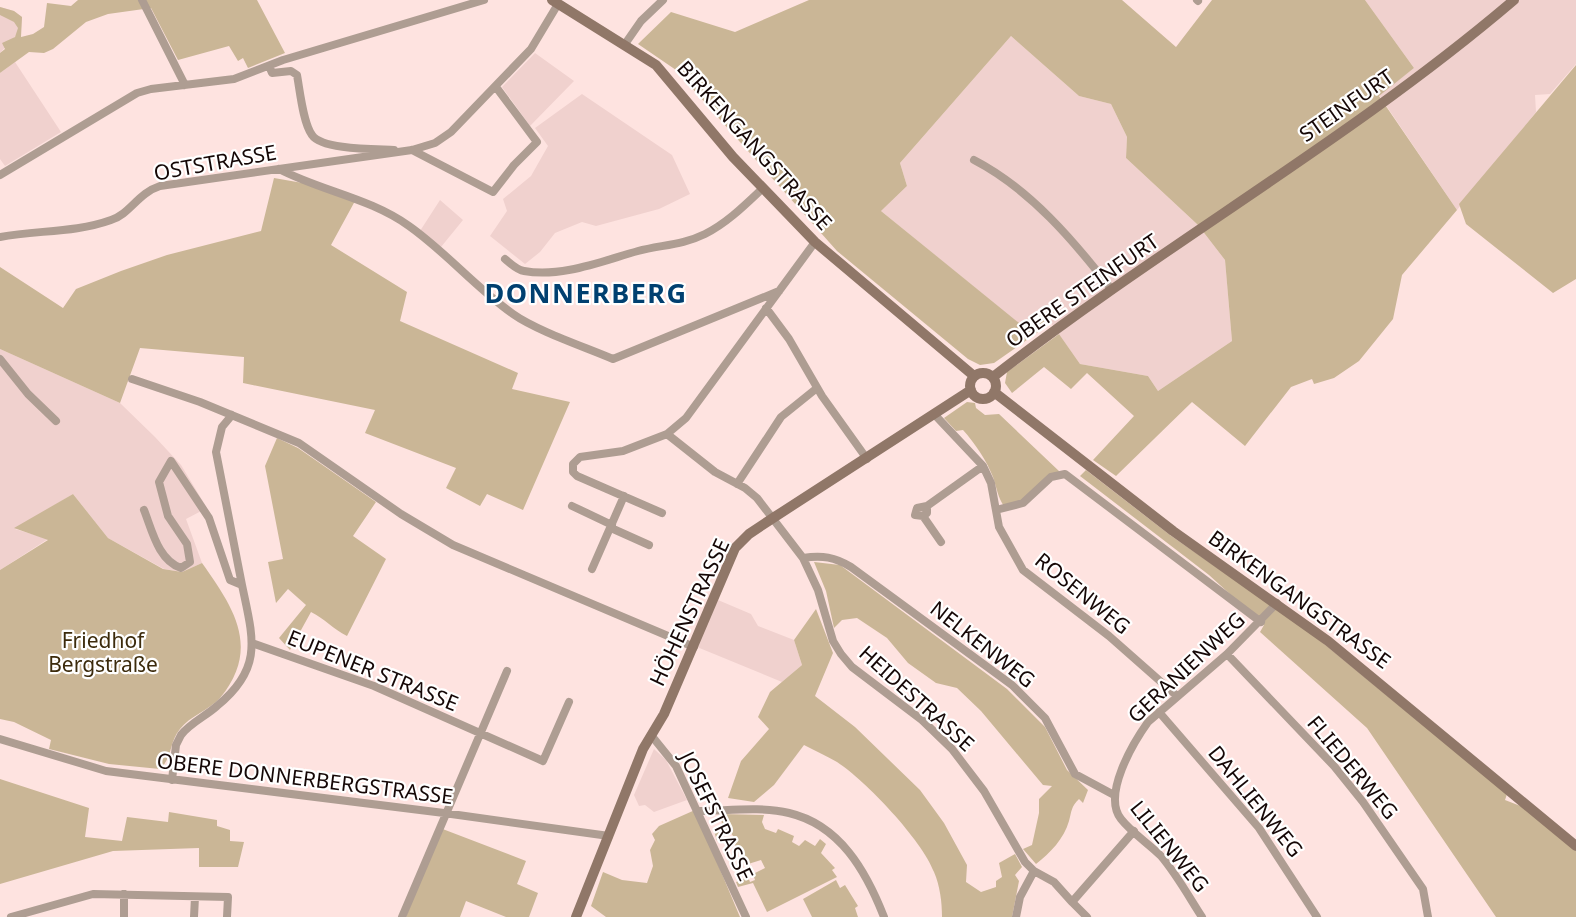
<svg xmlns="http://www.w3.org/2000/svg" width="1576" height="917" font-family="'Noto Sans',sans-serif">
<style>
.built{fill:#f0d1ce}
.green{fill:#cab696}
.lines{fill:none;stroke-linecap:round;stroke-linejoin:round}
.street{stroke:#ae9d92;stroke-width:8}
.secondary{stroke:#907768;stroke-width:10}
.labels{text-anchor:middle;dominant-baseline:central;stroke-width:4.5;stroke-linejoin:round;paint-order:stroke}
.street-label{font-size:21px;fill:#150706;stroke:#fff}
.park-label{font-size:21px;fill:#3c2b0c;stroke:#fff}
.district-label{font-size:27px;font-weight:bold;letter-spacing:1.5px;fill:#014070;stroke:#fff}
</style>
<rect width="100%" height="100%" fill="#fee3e0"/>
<path class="built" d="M1365 0H1576V64L1550 94 1535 95 1536 112 1457 210 1379 95 1414 68Z
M0 7 14 11 22 17 21 30 0 53Z
M1011 36 1079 96 1111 104 1127 137 1126 158 1198 225 1225 260 1232 341 1158 391 1148 376 1080 364 1044 313 1024 328 881 211 907 186 900 163Z
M535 53 574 81 530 126 502 87Z
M15 62 61 132 5 166 0 159V73Z
M582 94 672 155 690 194 659 209 596 226 582 222 555 233 540 252 525 264 490 236 507 211 503 199 531 176 548 146 535 128Z
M440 200 463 220 441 247 420 231Z
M0 349 120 403 155 437 181 465 207 508 186 519 202 563 182 572 164 569 108 538 73 494 15 529 48 539 0 570Z
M718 600 751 614 758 626 794 640 802 665 782 682 697 647Z
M654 749 666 760 687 800 654 812 645 805 639 806 634 795Z"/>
<path class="green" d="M78 0H257L285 53 248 68 243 58 238 61 229 46 178 60 151 8 108 14 86 22 53 49 44 53 29 52 0 73V53L5 49 2 43 15 37 18 28 14 22 0 15V7L14 11 22 17 21 37 33 34 44 27 47 3 71 6Z
M809 0H1122L1176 47 1212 0H1365L1414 68 1379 96 1457 210 1402 275 1393 319 1359 361 1334 378 1314 384 1312 379 1291 387 1245 446 1192 402 1116 476 1093 460 1134 416 1087 373 1071 389 1044 367 1012 393 1005 383 1007 372 1059 334 1080 364 1148 376 1158 391 1232 341 1225 260 1198 225 1126 158 1127 137 1111 104 1079 96 1011 36 900 163 907 186 881 211 1024 327 1044 313 1051 323 994 363 980 365 968 359 837 251 676 70 638 44 671 12 735 32Z
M1576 65V279L1553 293 1466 224 1459 204Z
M274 178 314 185 355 201 331 245 407 292 400 321 518 373 512 389 570 402 523 510 487 494 480 506 446 488 456 468 365 433 375 410 243 383 244 357 140 348 120 403 0 349V267L63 308 76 289 121 271 167 255 261 231Z
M967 402 975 403 976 408 985 415 999 414 1060 472 1028 498 1004 506C998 498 997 489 993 477 987 461 974 442 963 430L956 431 944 418Z
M277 438 298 448 376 502 353 536 386 559 347 636C333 629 325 619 311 612L290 650 279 638 306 605 288 589 276 603 268 562 283 559 265 466Z
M1086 470 1170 535 1312 634 1507 794 1505 800 1523 807 1576 851V917H1496L1367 728 1260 632 1264 625 1209 575 1080 476Z
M73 494 108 538 163 569 182 572 202 563C234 608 261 648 220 698 209 710 190 716 180 729 169 742 173 757 160 769L109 764 49 749 51 740 14 722 0 719V570L48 540 14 528Z
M814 562 840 565 1007 689 1045 727 1067 770 1088 790 1083 803 1079 799C1071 807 1072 810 1069 821 1064 839 1050 853 1036 864L1023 849 1032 845 1039 813V799L1052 786 1043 785 981 711 957 688 936 683 908 663 887 638 857 618 842 620 834 628 826 591Z
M816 609 833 653 815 696 855 727 920 790 944 823 967 865 966 882 981 892 996 887V881L1002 877 999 863 1015 854 1022 867 1015 875 1019 881 1012 917H942C942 902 940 886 934 872 922 840 866 781 837 762 827 756 815 751 804 745L774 785 754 802 728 798 741 761 769 729 758 717 770 692 802 665 794 640Z
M0 779 89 808 85 837 122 841 127 817 168 822 169 812 217 820V826L230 830V841L244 842 238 867H199V848L113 851 0 884Z
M695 810 740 917H606L591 906 603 872 622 880 647 883 653 866 650 850 655 840 652 834 659 826Z
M721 814 764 815 762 822 765 829 776 833 778 829 794 836 792 842 799 846 805 840 815 846 820 839 826 844 821 853 835 868 832 870 837 877 767 912 753 883 738 887 736 882 748 877 750 882 755 880 753 874 765 868 761 860 745 865 735 845 737 841 730 832 719 837 717 841 714 831 722 826Z
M440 828 526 861 517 884 538 893 529 917H506L466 901 460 917H406Z
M836 880 840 888 845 885 858 906 855 908 858 917H812L803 899Z"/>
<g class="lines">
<path class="street" d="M142 0 185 85
M1197 0 1198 1
M625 44 641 21 663 0
M269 66 272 73 291 71 297 75C300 91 303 123 312 135 322 150 376 149 394 150
M412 150 493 192 514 165 537 142 496 87
M974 160C1030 189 1074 241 1112 290
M279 169C321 191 370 198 409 226 446 252 476 288 513 314 537 331 585 347 613 359L779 291
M0 175 137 93 151 89 234 79 283 60 484 0
M0 237C37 230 75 233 111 220 130 214 138 193 160 186L412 150 435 143 451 132 531 49 558 4
M505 259C511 264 517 270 524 271 561 278 602 261 638 251 660 245 683 245 705 234 727 223 745 205 763 188
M766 308 789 339 822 396 867 459
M0 359 28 394 56 421
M132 379 200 402 299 443 401 514 453 545 694 647
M934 414 983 466 991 483 999 527 1023 570 1109 636 1177 696
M232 415 222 427 216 452 242 585
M667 434 686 418 815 242
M737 484 781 417 817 388
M572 506 612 525
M927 506V513L923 516 915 515 917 508 927 506 983 466
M144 510C152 530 158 560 181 568L190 562 187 544 168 516 159 482 171 461 209 518 230 580 242 585C253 638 264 668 217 706 206 716 190 723 181 735L176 745 172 780
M996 510 1023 503 1051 477 1065 474 1261 622
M662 513 577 476 573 472V464L580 457 623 451 667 434 715 472 745 488 757 498 803 558 818 590 833 641 841 654 852 667 922 720 952 749 984 791 1025 862 1034 871 1054 882 1072 902 1134 831
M923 516 941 542
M611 528 649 545
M803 558C822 555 835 557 851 567L1012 685 1045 718 1075 774 1114 795
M592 569 624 496
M252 643 374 686 543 761 569 702
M1227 654 1334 766 1363 802 1423 889 1428 917
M1159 712 1259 828 1317 917
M651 735 676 766 746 917
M0 739 106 771 444 813 609 836
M697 811C726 811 761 806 789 813 840 825 866 871 884 917
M1072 902 1087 917
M11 917 93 894 228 897 227 917
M124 917V894
M194 917 195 897
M402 917 507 671
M1016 917 1020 897 1034 871
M1202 917C1189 897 1177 875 1161 856 1148 843 1132 833 1121 819 1102 795 1133 743 1148 722L1227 654 1277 603"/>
<path class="secondary" d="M552 0 656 65 733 157 815 242 974 376
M970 386a13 13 0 1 1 26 0a13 13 0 1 1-26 0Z
M993 377C1162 245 1350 140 1514 0
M994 392 1173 531 1328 641 1576 846
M576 917 643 749 664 714 735 548 749 534 773 518 971 390"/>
</g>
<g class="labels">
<g class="street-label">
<text transform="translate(1346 105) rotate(-35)">STEINFURT</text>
<text transform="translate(755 145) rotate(48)">BIRKENGANGSTRASSE</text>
<text transform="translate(215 162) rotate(-10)">OSTSTRASSE</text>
<text transform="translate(1082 290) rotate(-35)">OBERE STEINFURT</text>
<text transform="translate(1083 593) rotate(39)">ROSENWEG</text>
<text transform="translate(1300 599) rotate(36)">BIRKENGANGSTRASSE</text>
<text transform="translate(689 612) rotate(-65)">HÖHENSTRASSE</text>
<text transform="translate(983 644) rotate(38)">NELKENWEG</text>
<text transform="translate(1186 667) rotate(-43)">GERANIENWEG</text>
<text transform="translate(373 670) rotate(22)">EUPENER STRASSE</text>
<text transform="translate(917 698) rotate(42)">HEIDESTRASSE</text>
<text transform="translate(1353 767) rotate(50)">FLIEDERWEG</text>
<text transform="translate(305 778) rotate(7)">OBERE DONNERBERGSTRASSE</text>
<text transform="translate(1256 801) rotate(51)">DAHLIENWEG</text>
<text transform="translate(717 816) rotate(64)">JOSEFSTRASSE</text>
<text transform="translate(1170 846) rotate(51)">LILIENWEG</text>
</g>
<g class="park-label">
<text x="103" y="640">Friedhof<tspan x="103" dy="24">Bergstraße</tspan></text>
</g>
<g class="district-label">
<text x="586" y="292">DONNERBERG</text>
</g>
</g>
</svg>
